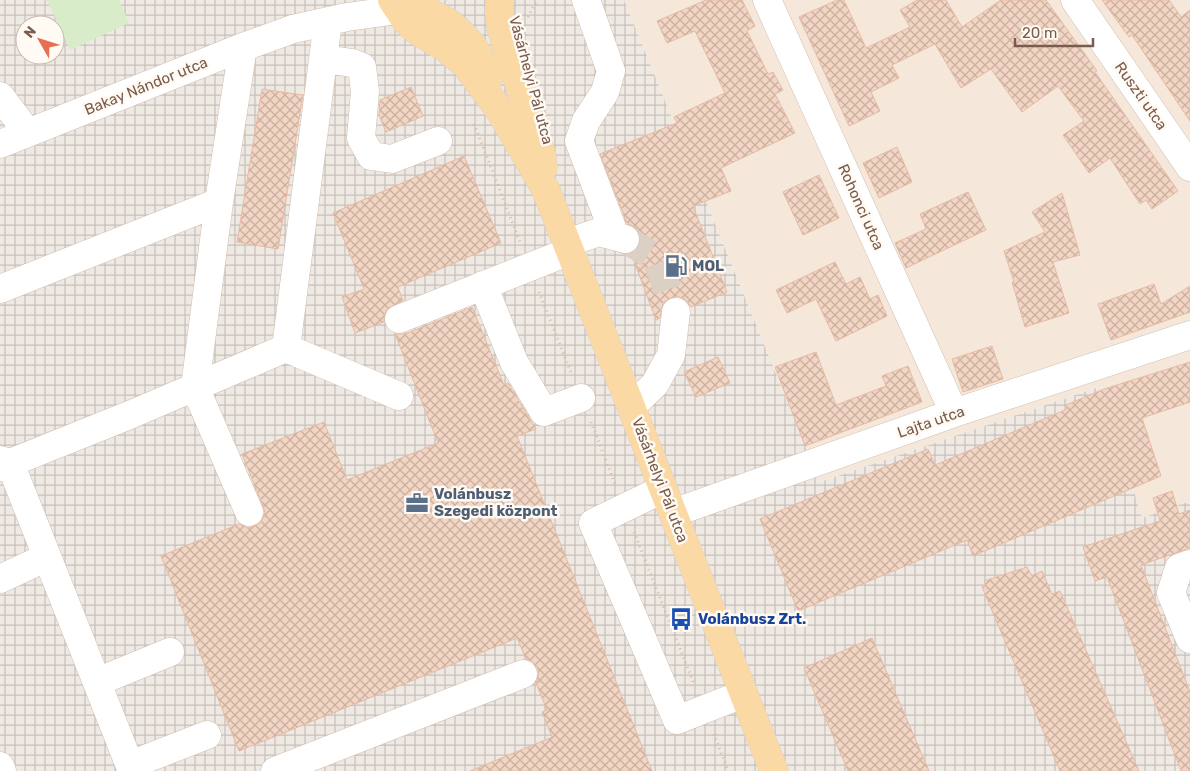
<svg xmlns="http://www.w3.org/2000/svg" width="1190" height="771" font-family="Rubik,sans-serif">
<style>
.residential{fill:#f5e8da}
.industrial{fill:url(#industrial-grid);fill-rule:evenodd}
.grass{fill:#d8ecc9}
.building{fill:url(#building-cross-hatch);stroke:#e6bba3}
.lines{fill:none;stroke-linecap:round;stroke-linejoin:round}
.minor-tunnel{stroke:#dcd0c4;stroke-width:28;stroke-dasharray:28 14;stroke-linecap:butt}
.minor-casing{stroke:#d1beb0;stroke-width:29}
.major-casing{stroke:#dad1cd;stroke-width:29}
.path{stroke:#d9b8a5;stroke-width:3;stroke-dasharray:1 4;stroke-linecap:butt}
.minor{stroke:#fff;stroke-width:28}
.major{stroke:#fbd9a5;stroke-width:28}
.labels{text-anchor:middle;dominant-baseline:central;stroke-width:5;stroke-linejoin:round;paint-order:stroke}
.street-label{font-size:15px;fill:#7a5c4d;stroke:#fffaf3}
.service-label{font-size:15px;font-weight:bold;fill:#4e5e75;stroke:#fffaf3;text-anchor:start}
.transit-label{font-size:15px;font-weight:bold;fill:#164399;stroke:#fffaf3;text-anchor:start}
</style>
<defs>
<pattern id="industrial-grid" width="8" height="8" patternUnits="userSpaceOnUse" patternTransform="scale(1.25)"><rect width="8" height="8" fill="#efe9e4"/><path d="M0 4h8M4 0v8" fill="none" stroke="#c7c0bb"/></pattern>
<pattern id="building-cross-hatch" width="8" height="8" patternUnits="userSpaceOnUse" patternTransform="scale(1.25)"><rect width="8" height="8" fill="#f3d5c3"/><path d="M0 0l8 8M0 8l8-8" fill="none" stroke="#cab0a1"/></pattern>
</defs>
<rect width="100%" height="100%" fill="#fdf6ec"/>
<path class="residential" d="M624 0H1190V501L1142 518 1102 386 820 482Z"/>
<path class="industrial" d="M0 0H624L820 482 1102 386 1142 518 1190 501V771H0ZM25 25H55V55H25Z"/>
<path class="grass" d="M47 0H119L129 23 70 50Z"/>
<path class="building" d="M706 0H742L755 26 747 31 768 74 773 72 783 90 775 94 795 133 721 168 731 191 693 206 727 292 691 307 685 299 677 296 670 298 663 303 660 318 656 320 631 253 636 250 640 244V235L636 228 627 223 600 154 677 123 674 117 725 93 695 31 667 43 657 21Z
M837 0H844L866 48 910 27 900 10 917 0H946L962 27 1001 0H1046L1097 71 1095 72 1178 191 1152 209 1146 200 1140 204 1110 158 1089 173 1063 135 1084 121 1058 86 1022 112 991 69 961 88 935 44 892 65 899 78 871 92 880 111 849 126 799 17Z
M1102 0H1169L1181 17 1190 10V121L1132 35 1129 37Z
M411 87 423 116 386 132 379 115 380 100Z
M262 89 303 95 278 249 237 242Z
M897 147 912 182 879 198 863 163Z
M464 156 501 243 398 287 403 301 387 309 384 316V322L355 333 342 297 364 289 333 213Z
M819 175 839 218 803 235 783 192Z
M968 192 986 230 906 268 895 243 926 229 920 214Z
M1062 193 1080 255 1053 262 1069 313 1025 327 1012 282H1014L1004 251 1045 232 1032 212Z
M835 262 846 284 860 277 870 299 878 295 887 316 836 341 816 299 787 313 776 290Z
M1154 284 1161 304 1190 286V312L1111 340 1098 304Z
M472 307 504 385 508 383 536 429 517 436 652 771H470L552 737 542 712 547 710 536 683 538 676V669L533 662 526 659 517 638 239 751 161 556 239 524 248 528 255 526 261 522 265 513 263 506 242 454 324 422 347 480 438 443 395 334H405Z
M992 346 1003 379 963 392 952 359Z
M816 352 836 405 886 386 882 376 908 366 922 402 805 446 775 367Z
M718 357 730 383 696 397 684 372Z
M1190 362V402L1142 418 1161 476 973 556 967 540 798 611 760 519 928 449 935 465 1067 409 1066 405 1104 389Z
M1172 491 1179 514 1190 510V548L1141 565 1190 692V771H1181L1107 577 1095 581 1083 547 1160 521 1153 498Z
M1027 567 1032 576 1042 571 1052 594 1060 591 1139 771H1060L982 587 986 585 984 581Z
M872 638 929 771H848L804 668Z"/>
<g class="lines">
<path class="minor-tunnel" d="M625 239 656 258 676 312"/>
<defs>
<path id="minor" d="M586 0 611 71 605 92 586 121 579 141 615 236
M767 0 954 413
M1075 0 1190 167
M243 47 219 202 195 387 249 512
M324 59 352 63 362 67 365 91 361 138 371 156 392 159 438 141
M0 96 28 133
M0 144 243 47 293 29 347 17 398 10H420
M567 243 599 232 625 239
M483 285 514 362 544 412 581 398
M0 289 219 202
M399 319 570 251
M286 348 328 21
M631 407 655 384 671 355 676 312
M0 460 10 463 132 771
M0 467 132 414 286 348 399 396
M663 489 593 523 677 720 743 694
M673 513 954 413 1190 335
M1190 564 1179 568 1171 593 1190 639
M0 579 47 557
M97 682 170 652
M130 765 207 735
M0 766 2 771
M275 771 523 674"/>
<path id="major" d="M392 0 406 21 416 30 447 49 465 64 500 111 546 190 774 771
M418 0C427 13 433 14 446 21 465 33 482 55 489 77
M500 0 499 11 501 28 542 156 543 168"/>
</defs>
<use href="#minor" class="minor-casing"/>
<use href="#major" class="major-casing"/>
<path class="path" d="M528 17 537 0
M474 124 520 242
M539 292 572 375
M591 422 615 484
M634 532 694 684
M714 734 728 771"/>
<use href="#minor" class="minor"/>
<use href="#major" class="major"/>
</g>
<defs>
<symbol id="fuel-bare" viewBox="-9 -9 18 18"><path d="M-5.5-6h7V0h2V4h1.3V-2.5L3-4.5l.8-.8L6-3V5H2.5V1h-1V6h-7ZM-4.2-4.7v3.2H.2V-4.7Z" fill="#5c6f8a" stroke="#fffaf3" stroke-width="2.5" paint-order="stroke"/></symbol>
<symbol id="office-bare" viewBox="-9 -9 18 18"><path d="M-6-3h4V-5.5h4V-3h4V5H-6ZM-1-4.5V-3h2v-1.5ZM-6 0V1H6V0Z" fill="#5c6f8a" stroke="#fffaf3" stroke-width="2.5" paint-order="stroke"/></symbol>
<symbol id="bus-bare" viewBox="-9 -9 18 18"><path d="M-5-6H5V4H4V6H2V4H-2V6H-4V4H-5ZM-3.5-4V0h7V-4ZM-3.5 1.2v1.5H-2V1.2ZM2 1.2v1.5H3.5V1.2Z" fill="#1a4fb4" stroke="#fffaf3" stroke-width="2.5" paint-order="stroke"/></symbol>
</defs>
<g fill-rule="evenodd">
<use href="#fuel-bare" x="660" y="250" width="32" height="32"/>
<use href="#office-bare" x="401" y="487" width="32" height="32"/>
<use href="#bus-bare" x="665" y="603" width="32" height="32"/>
</g>
<g class="labels">
<g class="street-label">
<text transform="translate(531 80) rotate(75)">Vásárhelyi Pál utca</text>
<text transform="translate(146 86) rotate(-22)">Bakay Nándor utca</text>
<text transform="translate(1141 96) rotate(55)">Ruszti utca</text>
<text transform="translate(861 207) rotate(66)">Rohonci utca</text>
<text transform="translate(931 422) rotate(-19)">Lajta utca</text>
<text transform="translate(660 480) rotate(69)">Vásárhelyi Pál utca</text>
</g>
<g class="service-label">
<text x="692" y="266">MOL</text>
<text x="434" y="494">Volánbusz<tspan x="434" dy="17">Szegedi központ</tspan></text>
</g>
<g class="transit-label">
<text x="698" y="619">Volánbusz Zrt.</text>
</g>
</g>
<g transform="translate(40 40) rotate(309)"><circle r="24" fill="#fffaf3" stroke="#cabbb1"/>
<path d="M0-4L9 19L0 12L-9 19Z" fill="#e76f51"/>
<text y="-8" font-size="14" font-weight="bold" text-anchor="middle" fill="#7a5c4d">N</text>
</g>
<path d="M1015 38v8h78v-8" fill="none" stroke="#7a5c4d" stroke-width="2.5"/>
<text x="1022" y="38" font-size="15" fill="#7a5c4d" stroke="#fffaf3" stroke-width="4" paint-order="stroke">20 m</text>
</svg>
